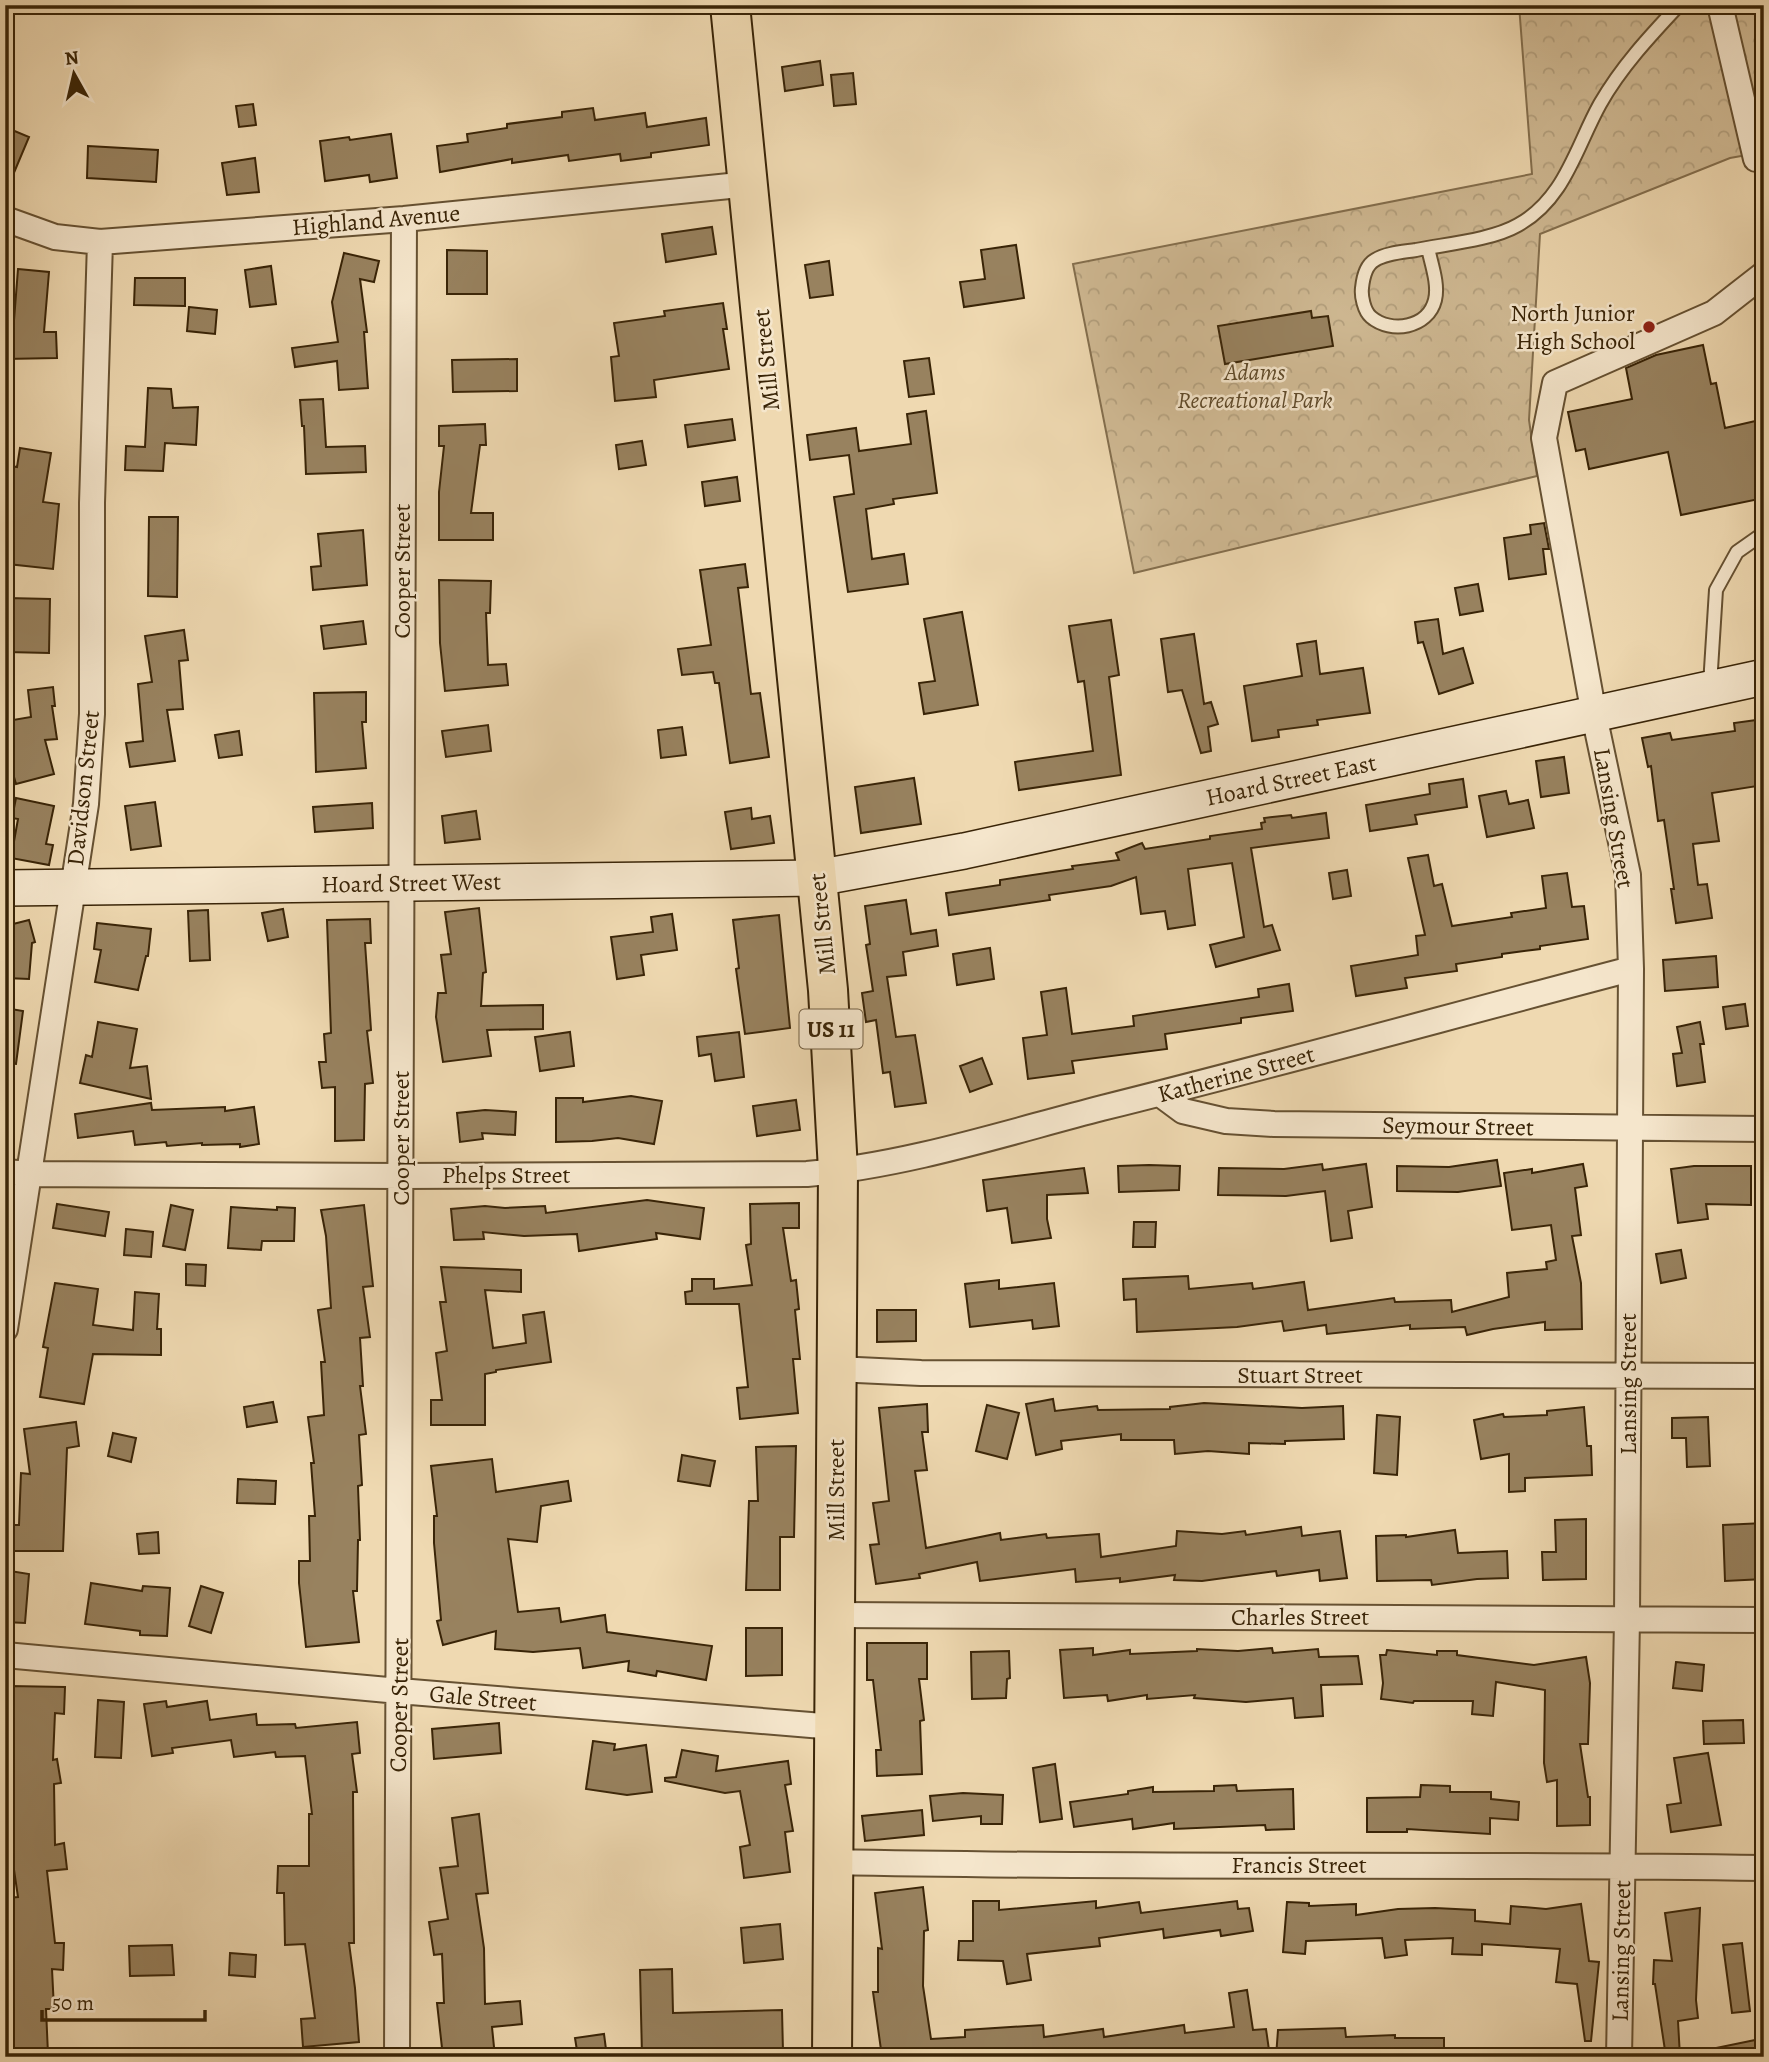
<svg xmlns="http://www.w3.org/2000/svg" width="1769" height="2062" font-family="Alegreya,serif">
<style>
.park{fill:url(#park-crowns);stroke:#846f4e;stroke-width:2}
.building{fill:#98825f;stroke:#392407;stroke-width:2}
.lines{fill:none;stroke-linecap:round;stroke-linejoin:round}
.lane-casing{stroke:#665132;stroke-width:16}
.street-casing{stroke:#665132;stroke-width:28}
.secondary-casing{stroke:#392407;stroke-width:38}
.highway-casing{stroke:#392407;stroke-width:42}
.lane{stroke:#f5e6cc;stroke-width:12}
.street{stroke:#f5e6cc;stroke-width:24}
.secondary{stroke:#f5e6cc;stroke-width:35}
.highway{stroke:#efd9b1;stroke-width:38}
.poi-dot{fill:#8f2418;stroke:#f5e6cc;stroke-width:2.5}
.labels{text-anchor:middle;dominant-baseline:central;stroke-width:5;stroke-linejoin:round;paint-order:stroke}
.shield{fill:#f5e6cc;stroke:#715e42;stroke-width:2}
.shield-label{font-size:23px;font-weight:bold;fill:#392407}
.street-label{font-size:24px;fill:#392407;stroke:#f5e6cc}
.poi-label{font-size:24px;fill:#392407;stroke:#f5e6cc;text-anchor:end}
.park-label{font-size:24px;font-style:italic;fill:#5f4a2a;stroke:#f5e6cc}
</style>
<defs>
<pattern id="park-crowns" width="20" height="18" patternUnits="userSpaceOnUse" patternTransform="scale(1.75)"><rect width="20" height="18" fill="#d0ba94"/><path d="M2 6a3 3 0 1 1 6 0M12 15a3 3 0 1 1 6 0" fill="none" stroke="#b3a07e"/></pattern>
</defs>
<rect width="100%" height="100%" fill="#efd9b1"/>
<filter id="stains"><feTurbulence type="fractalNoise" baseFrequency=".00286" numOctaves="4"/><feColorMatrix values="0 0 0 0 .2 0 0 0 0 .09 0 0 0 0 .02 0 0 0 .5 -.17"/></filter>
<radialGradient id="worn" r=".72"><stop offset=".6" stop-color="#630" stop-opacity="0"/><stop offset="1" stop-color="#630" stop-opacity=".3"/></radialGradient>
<path class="park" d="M1519 5H1764V152L1730 158 1540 234 1529 420 1537 476 1134 573 1073 264 1532 174Z"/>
<path class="building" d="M820 61 823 85 785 91 782 67Z
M853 73 856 104 834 106 831 75Z
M253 104 256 125 239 127 236 106Z
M593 108 595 120 645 113 647 127 706 118 709 145 651 153V157L621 161 620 154 569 161 568 155 512 163V159L440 172 437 146 468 142 467 134 507 128V124L562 117V112Z
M5 127 29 137 5 194Z
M391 134 397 178 370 182 369 175 325 181 320 141 349 137 350 140Z
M88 146 158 150 156 182 87 178Z
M255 158 259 192 227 195 222 163Z
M712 227 716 254 666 262 662 234Z
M1016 245 1024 298 964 307 960 282 985 279 981 250Z
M447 250 487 251V294H447Z
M344 253 379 261 374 282 360 279 367 332H364L368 388 339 390 337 361 295 367 292 348 338 342 332 302Z
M829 261 833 295 810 298 805 265Z
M271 266 276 304 250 307 245 270Z
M18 269 49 272 44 332H56L57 358 5 359V333H13Z
M135 278H185V306L134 305Z
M723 303 727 329H723L729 369 654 380 656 397 615 401 611 357 619 356 614 323 665 316 664 311Z
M189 307 217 310 215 334 187 331Z
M1311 311 1312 318 1328 316 1333 346 1225 364 1218 326Z
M1703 345 1711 384 1716 383 1725 428 1764 419V498L1681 515 1668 452 1589 469 1585 449 1576 451 1568 412 1632 399 1626 368 1656 355Z
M929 358 934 394 909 397 904 361Z
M517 359V391L453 392 452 360Z
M148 388 171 389 173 408 198 407 196 445 165 443 163 471 125 470 126 446 145 447Z
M323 399 326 447 365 446 366 472 306 474 304 426H302L300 400Z
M926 411 937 493 893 499 894 504 866 509 872 559 904 554 908 584 848 592 834 497 854 494 849 455 810 460 807 435 856 428 859 451 911 444 907 414Z
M732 419 735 440 688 447 685 425Z
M485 424 486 445H480L471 513H493V540H439V492L444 446H439V426Z
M642 441 646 465 619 469 616 445Z
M20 448 51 453 43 502 59 504 53 569 8 564 9 557H5V465L17 467Z
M737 477 740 501 705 506 702 482Z
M149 517H178L177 597 148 596Z
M1544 523 1549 549H1543L1546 574 1509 579 1504 538 1531 534 1530 525Z
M363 530 367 585 313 590 311 567 321 566 318 534Z
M745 564 748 587 738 588 751 694 760 693 769 757 730 763 719 683H715L713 672 682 675 678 649 711 645 700 570Z
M439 580 491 581 490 613H486L488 665 506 664 508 685 445 691 440 643Z
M1478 584 1483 611 1460 615 1455 588Z
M7 598 50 599 49 653 7 652Z
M962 612 978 705 924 714 919 683 935 681 924 619Z
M1438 619 1443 654 1463 648 1473 683 1439 694 1423 642 1418 643 1415 622Z
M1111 620 1119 675 1109 677 1121 775 1019 790 1015 762 1093 751 1084 681 1078 682 1069 626Z
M363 621 366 644 324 649 321 626Z
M184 630 188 660 179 661 183 709 167 710 175 761 130 767 126 743 143 741 138 684 152 682 145 636Z
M1194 634 1204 704 1211 702 1218 724 1208 727 1211 751 1201 753 1182 690 1168 692 1161 639Z
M1316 641 1320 674 1363 668 1370 713 1317 720 1318 725 1278 730 1279 737 1252 741 1244 686 1302 676 1297 644Z
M53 687 55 706H52L57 739 45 740 54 774 16 784 10 763 13 762 7 721 31 717 28 690Z
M366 692V722H362L366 768 316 772 314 693Z
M1764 719V785L1712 793 1719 841 1693 844 1698 885 1707 884 1712 918 1676 923 1671 889H1674L1664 820 1658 821 1651 766 1648 767 1642 738 1670 733 1672 740 1735 731 1734 723Z
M488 725 491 751 446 757 442 731Z
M682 727 686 755 661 758 658 730Z
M239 731 242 755 219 758 215 735Z
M1564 757 1569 793 1541 797 1536 761Z
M914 778 921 824 861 833 855 787Z
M1463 779 1467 807 1415 815 1417 824 1370 831 1366 805 1430 794 1429 784Z
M1506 791 1509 804 1528 800 1534 828 1487 837 1479 796Z
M16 798 54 806 46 844 53 845 49 865 11 858 18 819 12 818Z
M155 802 161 846 131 850 125 806Z
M372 803 373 828 315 832 313 807Z
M751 808 752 819 770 816 774 843 731 849 725 812Z
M476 811 480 839 445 843 442 816Z
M1326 813 1329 838 1251 848 1264 927 1272 925 1280 950 1216 967 1210 945 1244 937 1232 863 1188 869 1195 925 1168 929 1165 911 1141 914 1136 877 1111 886 1049 895 1050 900 949 915 946 893 1000 885V880L1073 869 1072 866 1119 860 1116 853 1142 843 1145 849 1210 839V836L1262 829 1261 823 1265 822 1264 818 1291 815 1292 818Z
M1428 855 1434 886 1442 884 1452 926 1512 917 1511 913 1546 908 1542 876 1567 873 1572 907 1584 906 1588 939 1540 946V949L1502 954V957L1456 964 1457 971 1405 978 1407 988 1356 996 1351 966 1418 955 1416 936 1425 935 1408 858Z
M1347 870 1351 896 1333 899 1329 873Z
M906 900 911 934 936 930 938 946 903 952 906 975 887 977 896 1037 915 1035 926 1103 895 1107 890 1072 883 1073 876 1020 866 1022 862 993 873 991 866 945 870 944 865 906Z
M479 908 486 972 483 973 481 1006 543 1005V1029L487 1030 491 1056 443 1062 436 1017 438 993H446L441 955 451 954 445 912Z
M283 909 288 937 268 941 262 913Z
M208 910 210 960 190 961 188 911Z
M672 914 677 950 641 955 644 975 617 979 611 937 653 932 651 917Z
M779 915 790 1028 745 1034 736 969 739 968 733 920Z
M370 919 371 943H365L371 1030 367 1031 373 1083 365 1084 364 1140 335 1141V1087L322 1088 319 1062H326L324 1034 331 1033 327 920Z
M29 920 35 942 32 943 29 979 5 978V926Z
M97 923 151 929 148 956H146L138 990 95 982 101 950 94 949Z
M990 948 994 979 957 985 953 954Z
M1716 956 1718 987 1665 991 1663 960Z
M1289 984 1293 1011 1241 1018V1023L1165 1034 1167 1049 1072 1061 1074 1073 1028 1079 1023 1038 1047 1035 1041 992 1066 988 1072 1034 1134 1026 1133 1016 1259 997 1258 989Z
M1745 1004 1748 1026 1726 1029 1723 1007Z
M5 1008 23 1011 16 1064 5 1063Z
M98 1022 137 1029 130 1068 147 1066 151 1099 80 1083 86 1055 92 1057Z
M1700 1022 1704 1044H1700L1705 1082 1677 1086 1673 1054 1682 1053 1677 1027Z
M570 1032 574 1066 540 1071 535 1037Z
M739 1032 744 1077 715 1081 711 1054 699 1056 697 1037Z
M982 1058 992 1084 970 1092 960 1066Z
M631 1096 662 1101 654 1144 618 1138 592 1141 556 1142V1098H583V1102Z
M796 1100 800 1130 757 1136 753 1106Z
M151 1103 152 1110 225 1107V1111L254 1107 259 1144 240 1147V1144L202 1145V1143L167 1146 166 1142 135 1145 133 1131 78 1138 75 1114Z
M485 1110 516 1112 515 1135 482 1133 483 1139 460 1142 457 1113Z
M1497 1160 1501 1186 1458 1192 1397 1191V1166L1449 1167Z
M1322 1164 1323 1170 1366 1164 1372 1207 1348 1211 1352 1238 1331 1241 1325 1191 1286 1196 1218 1195 1219 1168 1284 1169Z
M1583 1164 1587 1186 1575 1188 1581 1235 1572 1236 1581 1283 1582 1329 1545 1330V1322L1493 1329 1467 1335 1465 1327 1410 1329V1325L1327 1334 1326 1325 1284 1331 1282 1321 1237 1327 1137 1332 1136 1299 1124 1300 1123 1279 1188 1276 1189 1289 1252 1283 1253 1289 1304 1282 1308 1310 1394 1298 1395 1302 1451 1300 1452 1312 1509 1297 1507 1273 1547 1269 1546 1262 1556 1260 1551 1225 1512 1230 1504 1173 1532 1169V1173Z
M1149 1165 1180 1166 1179 1190 1119 1192 1118 1166Z
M1694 1166H1751V1205L1706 1204 1708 1219 1678 1223 1671 1169Z
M1084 1168 1088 1193 1047 1195V1219L1051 1238 1012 1243 1007 1208 987 1211 983 1180Z
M647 1200 704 1208 700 1239 656 1233 657 1239 579 1251 577 1234 524 1236 483 1232 484 1239 454 1240 451 1209 485 1206 505 1208 545 1206 546 1213Z
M799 1203V1228H783L791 1281 796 1280 799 1309 795 1310 800 1359H793L798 1413 740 1419 737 1388 748 1387 739 1304H686L685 1292 692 1291V1279H714V1289L752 1285 746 1245 751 1244 750 1204Z
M57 1204 109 1212 105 1236 53 1228Z
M171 1205 193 1210 185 1250 163 1246Z
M364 1205 373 1286 363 1287 370 1337 360 1338 363 1386H360L366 1434 359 1435 362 1485 358 1486 360 1540H358L357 1591H353L359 1642 306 1647 299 1583V1561H310L309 1516H315L311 1463H314L308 1417 324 1415 321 1362H325L318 1310 331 1308 326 1236 321 1210Z
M231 1207 277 1210V1207L295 1208 294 1241H262L261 1250 228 1248Z
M1134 1222H1156L1155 1247H1133Z
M126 1229 153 1232 151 1257 124 1255Z
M1681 1250 1686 1278 1661 1283 1656 1254Z
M186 1264 206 1265 205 1286 186 1285Z
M441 1267 521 1270V1292L485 1290 493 1348 526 1343 523 1315 544 1312 551 1362 496 1370V1372L485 1374V1425H431V1400H442L436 1353 447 1351 440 1302H446Z
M999 1280V1289L1054 1283 1059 1326 1033 1329 1032 1320 970 1327 965 1284Z
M55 1283 98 1289 93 1325 133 1330 135 1292 159 1294 157 1329H161V1355L93 1354 84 1404 40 1397 48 1348 43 1347Z
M877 1310H916V1341L877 1342Z
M1053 1399 1055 1411 1097 1406 1098 1410 1170 1409V1407L1204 1403 1302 1408 1343 1406 1344 1439 1285 1441V1444L1249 1443V1454L1208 1451 1175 1454 1174 1440H1121V1434L1061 1441 1062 1449 1036 1455 1026 1404Z
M273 1402 277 1422 247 1427 244 1407Z
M927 1404 928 1432H922L927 1470 915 1471 926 1548 1000 1533 1001 1540 1046 1534 1047 1538 1099 1534 1101 1557 1176 1546 1177 1531 1222 1534 1245 1531 1246 1535 1301 1527 1302 1536 1340 1531 1347 1578 1320 1581 1319 1570 1277 1576 1276 1571 1202 1581 1174 1580 1175 1575 1120 1582V1578L1076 1582 1075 1569 980 1581 977 1562 919 1574 920 1578 876 1584 870 1545 879 1544 873 1503 889 1501 879 1408Z
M987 1405 1019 1413 1007 1459 976 1451Z
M1584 1407 1587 1446H1591L1592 1475 1525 1478V1491L1509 1492V1454L1481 1459 1474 1420 1503 1414 1504 1417 1547 1415V1411Z
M1377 1415 1400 1417 1397 1475 1374 1473Z
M1708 1417 1710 1466 1687 1467 1686 1438H1672V1418Z
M76 1422 79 1446 67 1448 63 1551H12L13 1525H19L21 1473 30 1474 24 1429Z
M113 1433 136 1438 131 1462 108 1456Z
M796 1446 794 1537H780V1590H746L749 1501H758L756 1447Z
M682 1455 715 1461 710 1486 678 1481Z
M492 1459 496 1492 568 1481 571 1501 541 1506 537 1542 508 1539 518 1612 559 1608 561 1622 605 1615 607 1632 712 1646 706 1680 657 1671 656 1676 628 1671 629 1661 583 1668 580 1648 533 1652 495 1649 496 1631 443 1645 437 1621 441 1620 434 1543V1516H437L431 1466Z
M238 1479 276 1481 275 1504 237 1503Z
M1586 1519V1579L1543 1580 1542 1552H1556L1555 1520Z
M1764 1523V1579L1725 1581 1723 1525Z
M1455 1530 1458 1553 1507 1551 1508 1578 1477 1579 1432 1585 1431 1580 1377 1581 1376 1536 1406 1535V1537Z
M158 1532 159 1553 139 1554 137 1534Z
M10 1571 29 1574 25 1623 5 1622 8 1573Z
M91 1583 142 1591 143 1586 170 1588 167 1636 140 1635V1631L85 1624Z
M201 1586 223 1593 211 1633 189 1626Z
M746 1628H782V1675L746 1676Z
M867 1643H927V1679H919L924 1720 920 1721 922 1774 877 1776 876 1750H881L873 1680H867Z
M1093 1648V1655L1130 1650V1654L1197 1651V1649L1238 1651 1272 1648 1273 1653 1318 1649 1319 1657 1358 1656 1362 1684 1321 1685 1323 1716 1295 1718 1293 1698 1246 1702 1194 1698 1195 1695 1147 1699V1695L1108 1701 1107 1695 1064 1698 1060 1650Z
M1387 1650 1437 1655V1651H1457V1655L1534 1665 1586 1657 1590 1683 1588 1744H1580L1588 1797H1590V1825L1557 1826V1780L1547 1782 1544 1763 1545 1690 1496 1682 1493 1716 1472 1714 1473 1701H1414L1413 1703 1381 1699 1383 1683 1380 1655H1386Z
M1009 1651 1010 1678 1007 1679 1006 1698 972 1699 971 1652Z
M1676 1662 1704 1665 1702 1691 1673 1688Z
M10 1686 65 1687 64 1714 55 1713 53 1760 57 1759 61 1783 54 1784 55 1845 64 1843 67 1869 47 1871 55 1943H64L63 1970 52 1969 54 2009H46L48 2054 5 2056V1986H8L10 1922H6L5 1898 18 1897 7 1822 5 1790V1748L7 1722H9Z
M98 1700 124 1702 121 1758 95 1757Z
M166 1701 167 1707 207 1701 210 1720 256 1714 257 1725 295 1724 296 1728 357 1722 360 1753 352 1754 357 1792H353L354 1943H349L355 1988 359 2042 303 2047 301 2019 315 2018 305 1944 285 1945 284 1893H277L278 1866H309V1814H312L305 1756 276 1757 275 1752 234 1757 231 1740 172 1748 173 1753 152 1756 144 1704Z
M1743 1720 1744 1743 1704 1744 1703 1721Z
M499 1723 501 1753 434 1759 432 1729Z
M593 1741 615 1744 614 1750 646 1745 652 1792 627 1795 586 1789Z
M682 1750 718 1756 716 1771 788 1761 791 1784 785 1785 793 1831 785 1832 790 1872 744 1878 740 1847 750 1845 740 1791 725 1793 665 1781V1778L676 1777Z
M1708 1753 1721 1825 1671 1832 1667 1805 1681 1803 1674 1758Z
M1055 1764 1062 1819 1040 1822 1033 1768Z
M1236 1785 1237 1791 1293 1789 1294 1829 1266 1830 1265 1825 1174 1829V1823L1133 1829 1132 1819 1074 1827 1070 1802 1128 1794V1791L1153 1787V1792L1214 1791V1786Z
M1421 1785 1450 1786V1792H1491V1799L1519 1802 1518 1820 1490 1818V1834L1407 1829V1832H1367V1798L1420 1797Z
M963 1793 1003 1795 1002 1824H981V1816L933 1821 930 1796Z
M922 1810 924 1835 865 1841 862 1816Z
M479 1814 488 1893 476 1894 484 1948 485 2004 520 2001 522 2024 492 2027 495 2057H443L437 2003H444L442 1954 434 1955 429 1922 448 1919 440 1868 458 1866 452 1818Z
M923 1887 928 1930 924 1931 923 1986 931 2039 965 2037V2030L1043 2025 1044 2037 1103 2029 1104 2037 1184 2025 1185 2033 1234 2027 1229 1993 1247 1990 1253 2030 1266 2029 1270 2057H882L873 1992H878V1948L882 1949 875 1893Z
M973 1901H999V1910L1096 1901V1908L1139 1902 1141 1913 1237 1901 1238 1909 1249 1908 1253 1931 1221 1936 1220 1930 1164 1938 1163 1929 1099 1938 1100 1946 1027 1954 1031 1980 1007 1984 1003 1961 958 1960 959 1941H973Z
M1287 1902 1309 1903V1906L1356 1904V1915L1398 1909 1435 1908 1475 1910V1921L1510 1924 1511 1906 1546 1909 1581 1904 1589 1961 1599 1962 1591 2041H1585L1577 1984 1556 1982 1560 1949 1482 1944V1955L1452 1954 1453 1938 1405 1940 1407 1955 1385 1958 1382 1938 1306 1941 1305 1954 1283 1952Z
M1700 1908 1696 2000 1698 2018 1678 2021 1680 2057H1666L1655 1984H1653L1654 1960 1672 1961 1665 1913Z
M780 1924 783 1959 744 1963 741 1928Z
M1742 1943 1750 2011 1732 2013 1723 1945Z
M172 1945 174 1975 130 1976 129 1946Z
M230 1953 256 1955 255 1977 229 1975Z
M672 1969 673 2013 782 2010 783 2052 642 2056 640 1970Z
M1345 2028 1346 2037 1395 2035V2038H1444V2057H1276L1278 2030Z
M604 2034 607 2057H578L575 2038Z
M1760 2039 1761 2057H1712L1711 2049Z"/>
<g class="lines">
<defs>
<path id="lane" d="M1428 248C1431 263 1439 284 1435 300 1428 328 1391 334 1371 317 1364 311 1361 296 1362 288 1363 278 1366 265 1375 260 1386 253 1403 252 1416 250 1446 244 1492 240 1518 225 1565 199 1576 147 1600 104 1621 67 1650 36 1679 5
M1710 685 1716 590 1737 552 1764 533"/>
<path id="street" d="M1720 5 1756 159H1764
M5 219 55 237 100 242 404 219 749 184
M1160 1094 1183 1111 1226 1121 1274 1124 1764 1129
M5 1172 30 1174 401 1176 807 1174C908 1165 1005 1133 1102 1108 1279 1064 1455 1015 1631 969
M5 1329 86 804 92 714V503L100 242
M836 1369 921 1373 1764 1376
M836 1615 1764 1620
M5 1655 399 1691 835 1727
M834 1862C1144 1869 1454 1863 1764 1868
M397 2057 404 219
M1619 2057 1627 1619 1631 969 1628 875 1594 715 1544 438 1555 383 1714 313 1764 274"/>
<path id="secondary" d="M5 888 817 878 964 851 1764 677"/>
<path id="highway" d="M730 5 828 990 838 1170 832 2057"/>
</defs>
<use href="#lane" class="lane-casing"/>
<use href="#street" class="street-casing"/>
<use href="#secondary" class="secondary-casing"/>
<use href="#highway" class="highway-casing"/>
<use href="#lane" class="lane"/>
<use href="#street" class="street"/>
<use href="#secondary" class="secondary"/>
<use href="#highway" class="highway"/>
</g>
<circle class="poi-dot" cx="1649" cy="327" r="7"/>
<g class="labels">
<rect class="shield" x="799.5" y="1009.5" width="63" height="39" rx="5"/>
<g class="shield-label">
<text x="831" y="1029">US 11</text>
</g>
<g class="street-label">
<text transform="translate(376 220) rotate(-5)">Highland Avenue</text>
<text transform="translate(766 360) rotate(-96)">Mill Street</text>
<text transform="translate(402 571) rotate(-90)">Cooper Street</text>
<text transform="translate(1291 780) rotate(-12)">Hoard Street East</text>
<text transform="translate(83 788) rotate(-84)">Davidson Street</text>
<text transform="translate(1614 818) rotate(80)">Lansing Street</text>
<text transform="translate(411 883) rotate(-1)">Hoard Street West</text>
<text transform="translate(822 924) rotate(-96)">Mill Street</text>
<text transform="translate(1236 1074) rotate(-15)">Katherine Street</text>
<text transform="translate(1458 1126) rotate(1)">Seymour Street</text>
<text transform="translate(401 1138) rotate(-90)">Cooper Street</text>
<text x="506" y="1175">Phelps Street</text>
<text x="1300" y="1375">Stuart Street</text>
<text transform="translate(1628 1384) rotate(-90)">Lansing Street</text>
<text transform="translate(836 1490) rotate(-90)">Mill Street</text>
<text x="1300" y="1617">Charles Street</text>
<text transform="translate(483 1698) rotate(5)">Gale Street</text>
<text transform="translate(399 1705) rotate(-89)">Cooper Street</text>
<text x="1299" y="1865">Francis Street</text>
<text transform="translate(1621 1951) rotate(-89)">Lansing Street</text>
</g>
<g class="poi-label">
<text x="1635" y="313">North Junior<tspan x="1635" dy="28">High School</tspan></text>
</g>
<g class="park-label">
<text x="1255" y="372">Adams<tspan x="1255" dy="28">Recreational Park</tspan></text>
</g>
</g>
<rect width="1769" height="2062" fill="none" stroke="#efd9b1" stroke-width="28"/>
<rect x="7" y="7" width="1755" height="2048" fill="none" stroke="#392407" stroke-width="3.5"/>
<rect x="14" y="14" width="1741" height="2034" fill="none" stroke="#392407" stroke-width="2"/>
<g transform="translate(74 74) rotate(352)" stroke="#f5e6cc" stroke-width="5" paint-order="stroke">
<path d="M0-5L12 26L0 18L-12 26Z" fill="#392407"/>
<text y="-10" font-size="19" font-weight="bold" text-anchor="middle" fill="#392407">N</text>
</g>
<path d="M42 2010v10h163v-10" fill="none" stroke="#392407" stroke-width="3.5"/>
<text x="52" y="2010" font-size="21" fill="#392407" stroke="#f5e6cc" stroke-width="5" paint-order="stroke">50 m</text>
<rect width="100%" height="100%" filter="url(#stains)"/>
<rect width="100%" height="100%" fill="url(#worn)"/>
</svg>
